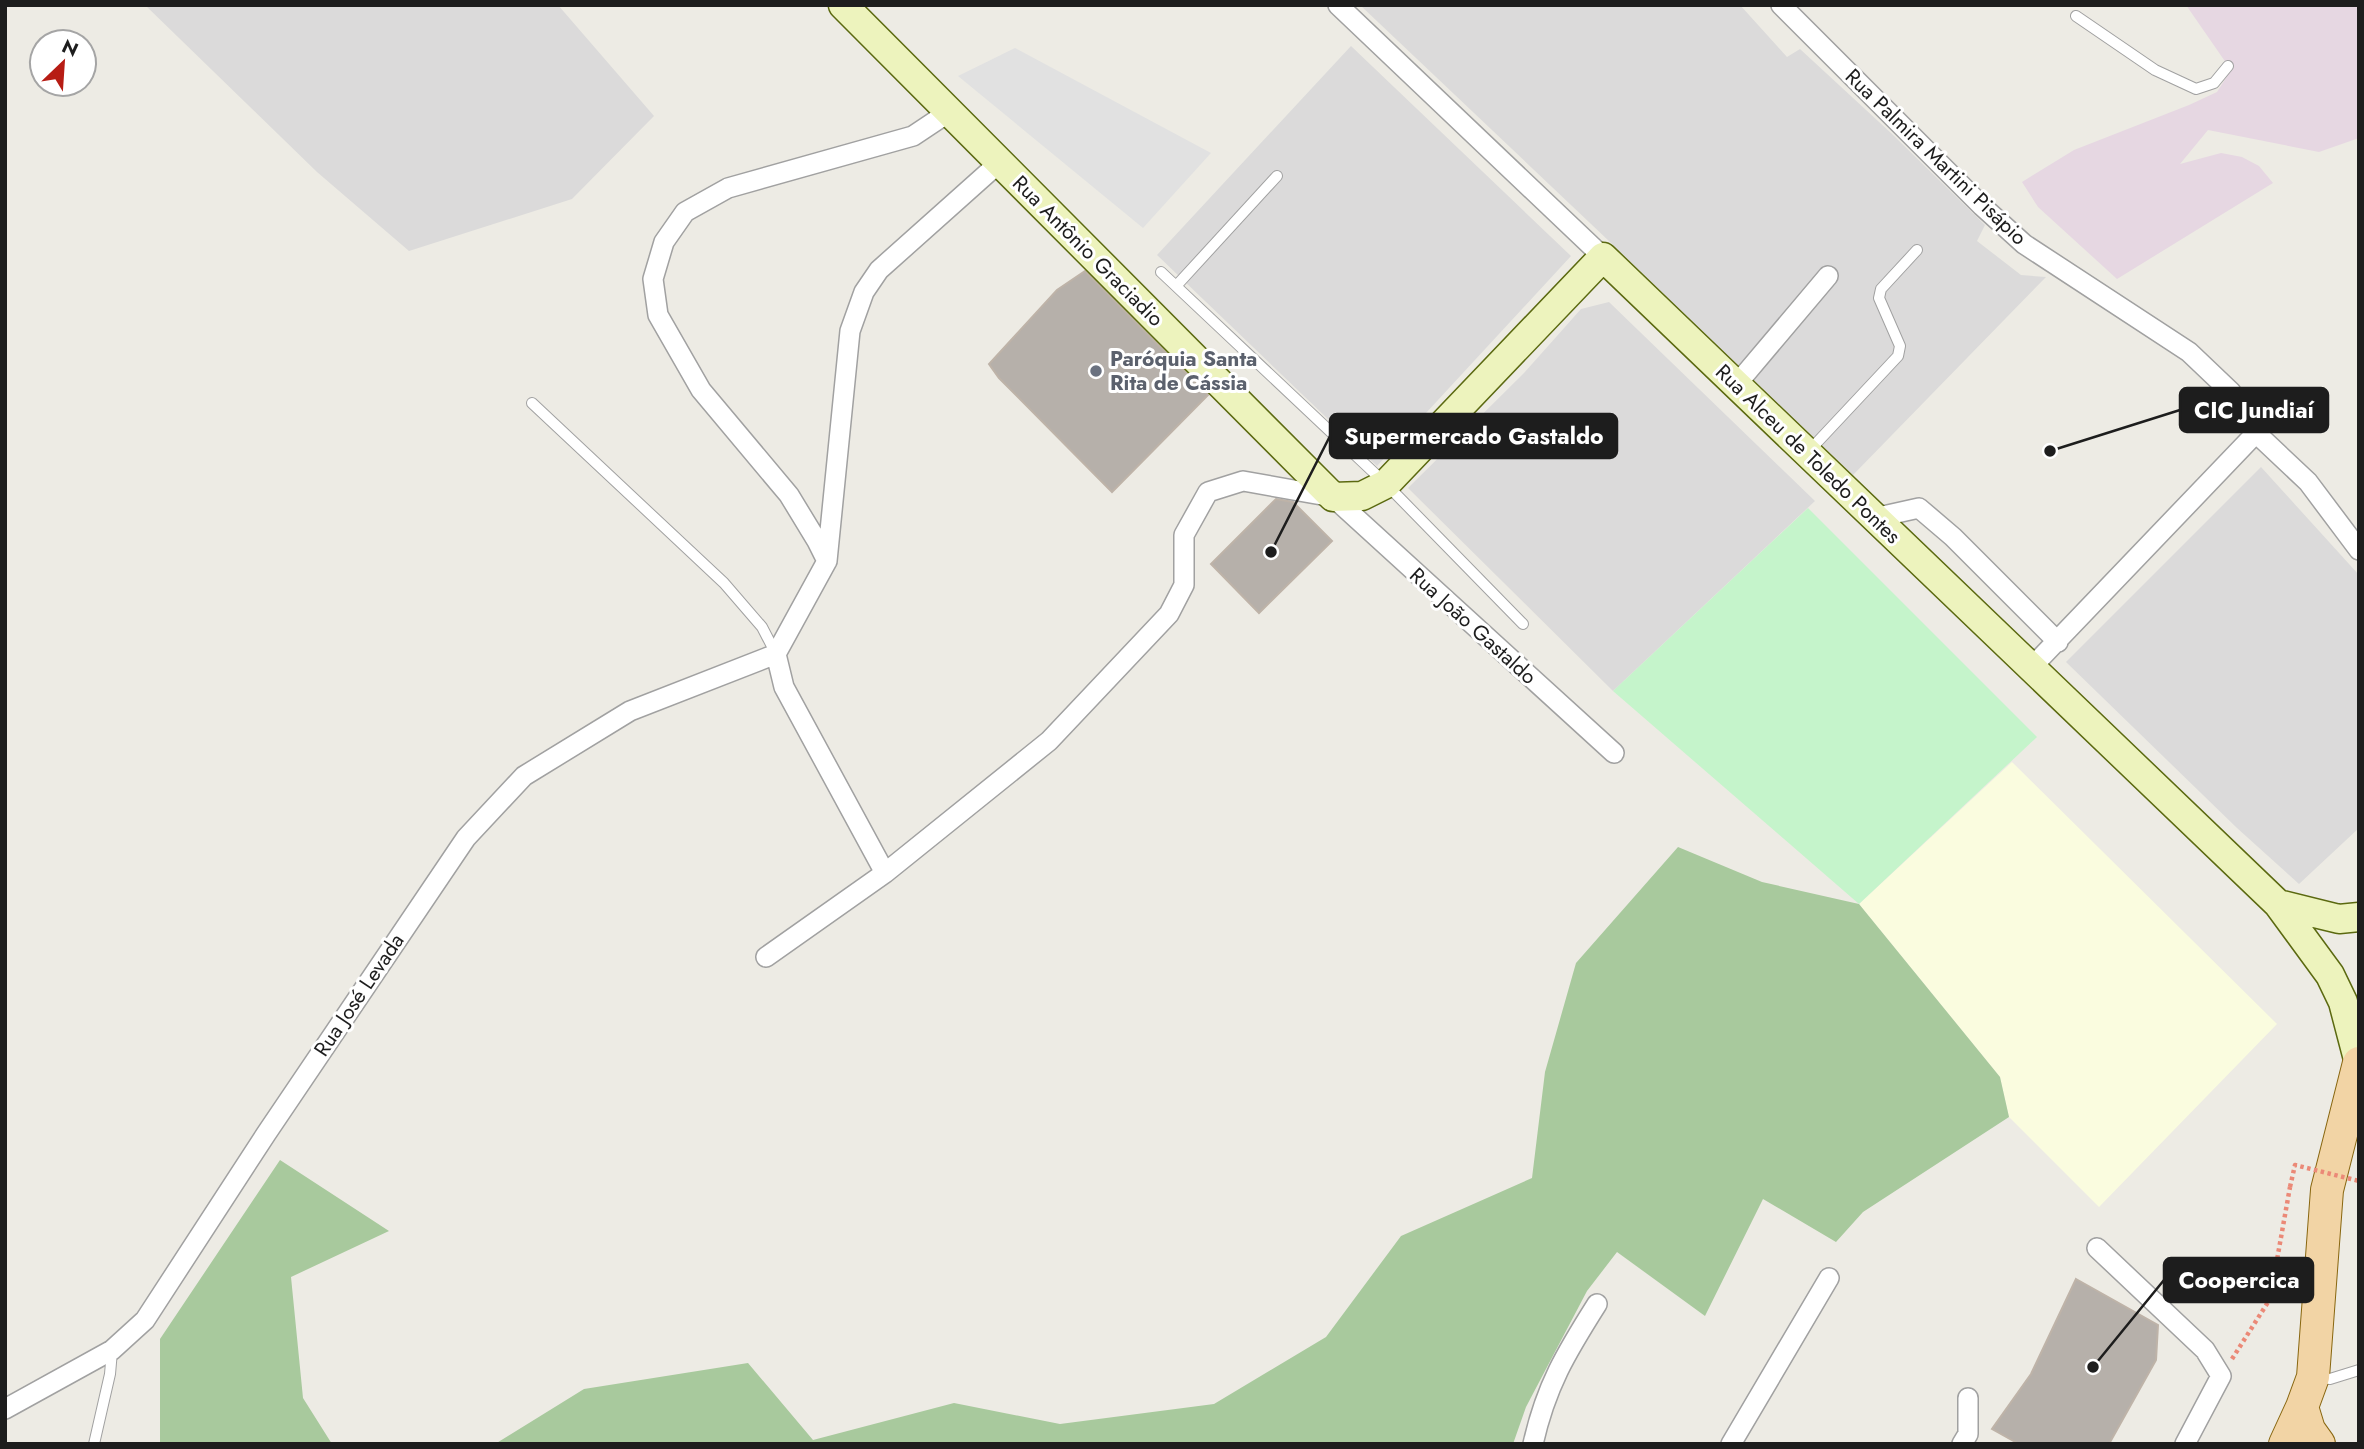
<svg xmlns="http://www.w3.org/2000/svg" width="2364" height="1449" font-family="Jost,sans-serif">
<style>
.residential{fill:#dbdada}
.industrial{fill:#e6d7e2}
.education{fill:#fafcdf}
.forest{fill:#a8c99d}
.park{fill:#c5f4cb}
.parking{fill:#e1e1e1}
.building{fill:#b6b0aa;stroke:#beb3a8;stroke-width:2}
.lines{fill:none;stroke-linecap:round;stroke-linejoin:round}
.service-casing{stroke:#a1a1a1;stroke-width:12}
.minor-casing{stroke:#a1a1a1;stroke-width:22}
.secondary-casing{stroke:#5b6910;stroke-width:31}
.primary-casing{stroke:#88660f;stroke-width:34}
.path{stroke:#eb8977;stroke-width:4.5;stroke-dasharray:3.5 3.5;stroke-linecap:butt}
.service{stroke:#fff;stroke-width:10}
.minor{stroke:#fff;stroke-width:19}
.secondary{stroke:#edf3bd;stroke-width:28}
.primary{stroke:#f2d4a5;stroke-width:32}
.path-bridge{stroke:#eb8977;stroke-width:4.5;stroke-dasharray:3.5 3.5;stroke-linecap:butt}
.worship-dot{fill:#6b7280;stroke:#fff;stroke-width:2.5}
.labels{text-anchor:middle;dominant-baseline:central;stroke-width:6;stroke-linejoin:round;paint-order:stroke}
.street-label{font-size:21px;fill:#1d1d1d;stroke:#fff}
.worship-label{font-size:21px;font-weight:bold;fill:#5b616d;stroke:#fff;text-anchor:start}
.leader{fill:none;stroke:#1d1d1d;stroke-width:2.5}
.callout-dot{fill:#1d1d1d;stroke:#fff;stroke-width:2.5}
.callout{fill:#1d1d1d;stroke:#1d1d1d;stroke-width:2.5}
.callout-label{font-size:23px;text-anchor:middle;font-weight:bold;fill:#fff}
</style>
<rect width="100%" height="100%" fill="#edebe4"/>
<path class="residential" d="M145 5H558L654 116 572 199 409 251 317 172Z
M1360 5H1740L1787 57 1800 49 1891 133 1985 225 1977 241 2021 275 2046 277 1853 475 1610 242Z
M1351 46 1571 256 1377 466 1157 255Z
M1609 302 1815 501 1613 691 1408 488 1524 373 1581 309Z
M2261 467 2359 575V828L2299 884 2237 828 2066 662Z"/>
<path class="industrial" d="M2186 5H2359V138L2319 152 2208 130 2180 164 2221 153 2242 157 2259 166 2273 183 2117 279 2038 207 2022 182 2074 150 2189 105 2217 92 2231 70Z"/>
<path class="education" d="M2012 762 2277 1024 2099 1207 2009 1117 2000 1077 1859 904Z"/>
<path class="forest" d="M1678 847 1762 882 1859 904 2000 1077 2009 1117 1863 1212 1836 1242 1763 1199 1705 1316 1617 1252 1587 1291 1526 1407 1513 1444H495L584 1389 748 1363 813 1440 954 1403 1060 1424 1214 1404 1326 1337 1401 1236 1532 1178 1545 1072 1576 963Z
M280 1160 389 1231 291 1277 303 1398 332 1444H160V1339Z"/>
<path class="park" d="M1808 508 2037 737 1859 904 1613 691Z"/>
<path class="parking" d="M1015 48 1211 153 1143 228 958 76Z"/>
<path class="building" d="M1085 271 1208 395 1112 492 999 378 989 364 1057 290Z
M1276 499 1293 502 1332 541 1259 613 1211 564Z
M2076 1279 2158 1325 2156 1360 2109 1444H2019L1992 1429 2031 1374Z"/>
<g class="lines">
<defs>
<path id="service" d="M2076 16 2155 70 2196 89 2214 83 2228 66
M1161 272 1386 484 1523 624
M1177 285 1277 176
M532 403 724 583 762 627 776 654
M1809 451 1898 356 1900 346 1879 298 1881 289 1917 250
M2315 1377 2330 1379 2359 1370
M94 1444 110 1374 112 1351"/>
<path id="minor" d="M1338 5 1603 257
M1781 5 1982 206 2024 244 2189 352 2231 392 2256 433 2308 482 2359 550
M1736 385 1828 276
M1874 518 1919 508 1953 537 2058 642
M827 561 850 331 864 292 879 270 1000 162
M2031 668 2256 433
M885 873 784 687 776 654 827 561 817 541 789 495 701 390 658 315 653 279 664 242 685 212 728 188 913 136 949 112
M766 957 885 873 1049 741 1169 614 1184 585V535L1208 492 1243 481 1333 497 1614 753
M2097 1248 2205 1350 2221 1376 2185 1444
M5 1409 112 1350 145 1320 266 1134 466 838 524 776 630 711 776 654
M1533 1444C1546 1386 1566 1353 1597 1304
M1731 1444 1829 1278
M1962 1444 1968 1434V1398"/>
<path id="secondary" d="M843 5 1333 497 1362 496 1386 484 1603 257 2278 904 2330 975 2343 1002 2359 1063
M2278 904 2339 919 2359 917"/>
<path id="primary" d="M2302 1407 2309 1430 2319 1444
M2285 1444 2302 1407 2313 1377 2327 1190 2359 1063"/>
</defs>
<use href="#service" class="service-casing"/>
<use href="#minor" class="minor-casing"/>
<use href="#secondary" class="secondary-casing"/>
<use href="#primary" class="primary-casing"/>
<path class="path" d="M2232 1359 2270 1299 2290 1187"/>
<use href="#service" class="service"/>
<use href="#minor" class="minor"/>
<use href="#secondary" class="secondary"/>
<use href="#primary" class="primary"/>
<path class="path-bridge" d="M2290 1187 2295 1165 2359 1181"/>
</g>
<circle class="worship-dot" cx="1096" cy="371" r="7"/>
<g class="labels">
<g class="street-label">
<text transform="translate(1936 157) rotate(44)">Rua Palmira Martini Pisápio</text>
<text transform="translate(1088 251) rotate(45)">Rua Antônio Graciadio</text>
<text transform="translate(1808 454) rotate(44)">Rua Alceu de Toledo Pontes</text>
<text transform="translate(1473 626) rotate(42)">Rua João Gastaldo</text>
<text transform="translate(359 995) rotate(-56)">Rua José Levada</text>
</g>
<g class="worship-label">
<text x="1110" y="359">Paróquia Santa<tspan x="1110" dy="24">Rita de Cássia</tspan></text>
</g>
</g>
<path class="leader" d="M2050 451L2180 410M1271 552L1330 436M2093 1367L2164 1280"/>
<g class="callout-dot">
<circle cx="2050" cy="451" r="7"/>
<circle cx="1271" cy="552" r="7"/>
<circle cx="2093" cy="1367" r="7"/>
</g>
<g class="callout">
<rect x="2180" y="388" width="148" height="44" rx="7"/>
<rect x="1330" y="414" width="287" height="44" rx="7"/>
<rect x="2164" y="1258" width="149" height="44" rx="7"/>
</g>
<g class="callout-label">
<text x="2254" y="418">CIC Jundiaí</text>
<text x="1474" y="444">Supermercado Gastaldo</text>
<text x="2239" y="1288">Coopercica</text>
</g>
<rect width="2364" height="1449" fill="none" stroke="#1d1d1d" stroke-width="14"/>
<g transform="translate(63 63) rotate(25)"><circle r="33" fill="#ffffff" stroke="#a5a5a5" stroke-width="2"/>
<path d="M0-5L12 26L0 18L-12 26Z" fill="#b71c14"/>
<text y="-10" font-size="19" font-weight="bold" text-anchor="middle" fill="#1d1d1d">N</text>
</g>
</svg>
